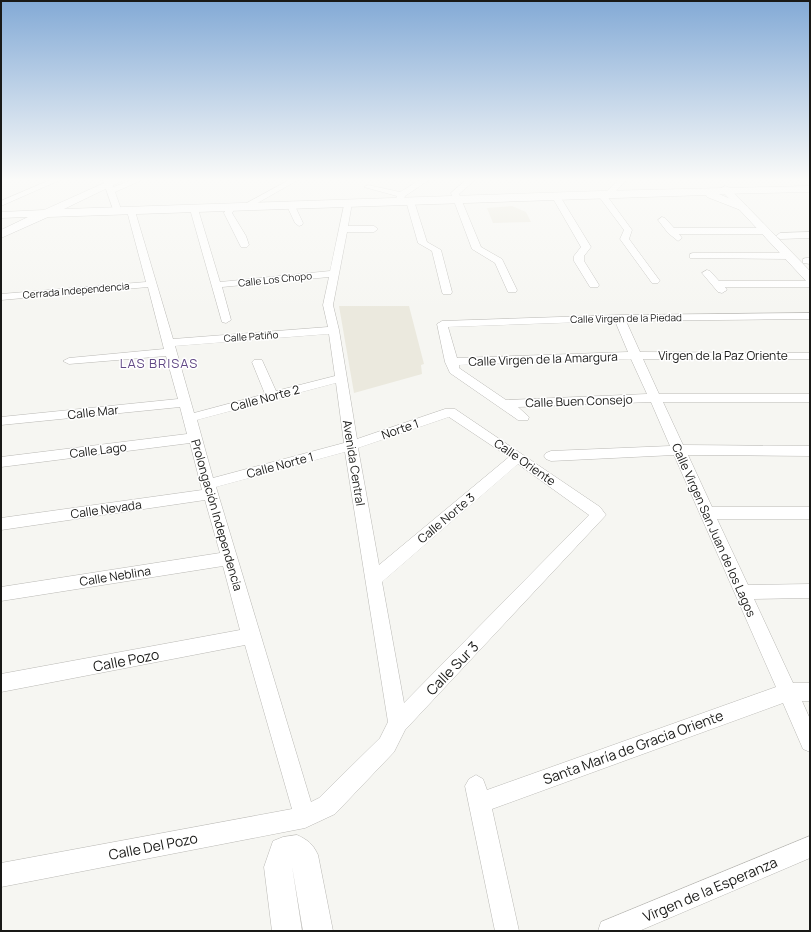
<svg xmlns="http://www.w3.org/2000/svg" width="811" height="932" font-family="Manrope,sans-serif">
<style>
.built{fill:#ebe9de}
.lines{fill:none;stroke-linecap:round;stroke-linejoin:round}
.minor-casing{stroke:#bab9b5;stroke-width:1}
.tertiary-casing{stroke:#bab9b5;stroke-width:1}
.secondary-casing{stroke:#bab9b5;stroke-width:1}
.minor{fill:#fff;fill-rule:evenodd}
.tertiary{fill:#fff;fill-rule:evenodd}
.secondary{fill:#fff;fill-rule:evenodd}
.labels{text-anchor:middle;dominant-baseline:central;stroke-width:3;stroke-linejoin:round;paint-order:stroke}
.far-street-label{font-size:10px;fill:#191917;stroke:#fff}
.street-label{font-size:12px;fill:#191917;stroke:#fff}
.neighbourhood-label{font-size:13px;letter-spacing:1px;fill:#614885;stroke:#fff}
.near-street-label{font-size:14px;fill:#191917;stroke:#fff}
</style>
<rect width="100%" height="100%" fill="#f6f6f2"/>
<path class="built" d="M512 206 526 212 531 222 493 223 487 208Z
M339 306H409L424 364 421 365 422 374 354 393Z"/>
<g class="lines">
<defs>
<path id="minor" d="M50 180H60L1 206V201Z
M103 180H111L113 187 132 180H142L115 192 122 212 118 214 114 212Z
M289 180H298L245 210H239L238 208Z
M420 180H429L405 196 402 203H399L395 201 397 196 364 187 368 185 400 192Z
M466 180H475L459 194 481 247 502 259 517 290 516 292H508L495 263 472 249 451 193Z
M619 180H627L611 196H607L632 230 629 239 660 281 658 283H652L620 239 624 230 597 194 601 192 605 193Z
M552 193H558L591 247 584 256V261L599 285 598 287H590L574 261V256L581 247 551 195Z
M407 199 414 201 427 242 441 250 452 292 451 294H443L442 292 432 251 418 243 406 201Z
M345 201 352 203 348 226H374L378 229 374 232H347L333 305 339 330 357 439 445 409H455L600 507 606 515 405 730 394 752 335 814 305 828 1 887V863L292 809 245 645 1 692V674L240 630 223 566 1 601V587L220 553 205 500 1 530V518L202 490 190 443 1 467V457L187 434 180 407 1 425V417L178 399 166 356 69 364 63 361 69 358 164 349 148 287 1 300V294L146 282 127 211 131 209 135 211 173 339 328 327 323 305 329 277 222 287 231 320 226 323 222 322 190 209 194 207 198 209 220 282 330 271ZM329 334 335 376 276 391 262 360H254L252 362 265 394 194 413 175 346ZM336 383 344 443 213 478 197 420ZM449 417 509 457 379 565 358 448ZM345 452 388 722 380 738 319 798 311 802 216 487ZM518 464 589 515 404 703 382 582Z
M288 204 295 206 303 223 302 225 299 226 295 223 287 206Z
M228 206H234L235 208 232 213 246 236 249 245 247 247H241L224 213Z
M662 217 665 218 674 228H766L770 231 766 234H679L682 238 678 241 668 233 658 220Z
M810 232V238L780 239 776 236 780 233Z
M693 253H789L794 256 789 259 690 258V254Z
M806 258H810V264L803 263V259Z
M707 270 710 271 719 281H810V287H725L727 290 722 293 718 292 702 273Z
M810 313V319L626 321 640 352 810 353V359H643L659 394H810V402H663L683 445 810 446V456L688 455 712 507H810V519H717L748 585 810 584V598L754 599 793 683H810V701H802L810 719V752L803 749 783 703 492 809 519 931H495L465 786 469 779 476 775 483 779 487 790 776 687 674 455 551 461 546 459 544 456 546 453 551 451 670 446 651 402 518 407 529 417 528 420H518L450 373 445 362 437 324 442 321 619 315ZM615 321 628 352 457 358 448 327ZM631 359 647 394 506 400 459 368V365Z
M810 836V858L639 931H598L601 922Z"/>
<path id="tertiary" d="M725 186 728 187 810 271V282L806 281 722 191 720 189Z
M297 835C308 840 313 844 318 855L333 931H303L292 866 302 931H272L264 867 273 841 283 837Z"/>
<path id="secondary" d="M111 180H124L64 209 601 191 810 186V192L719 194 747 206 749 208 743 211 707 197 706 195 48 217 1 238V230L28 217 1 218V212L44 210Z"/>
</defs>
<use href="#minor" class="minor-casing"/>
<use href="#tertiary" class="tertiary-casing"/>
<use href="#secondary" class="secondary-casing"/>
<use href="#minor" class="minor"/>
<use href="#tertiary" class="tertiary"/>
<use href="#secondary" class="secondary"/>
</g>
<linearGradient id="sky" x2="0" y2="1"><stop stop-color="#83aad6"/><stop offset="0.58" stop-color="#fbfbf9"/><stop offset="1" stop-color="#fbfbf9" stop-opacity="0"/></linearGradient>
<rect width="811" height="310" fill="url(#sky)"/>
<g class="labels">
<g class="far-street-label">
<text transform="translate(275 279) rotate(-6)">Calle Los Chopo</text>
<text transform="translate(76 290) rotate(-5)">Cerrada Independencia</text>
<text transform="translate(626 318) rotate(-1)">Calle Virgen de la Piedad</text>
<text transform="translate(251 336) rotate(-4)">Calle Patiño</text>
</g>
<g class="street-label">
<text x="723" y="355">Virgen de la Paz Oriente</text>
<text transform="translate(543 359) rotate(-2)">Calle Virgen de la Amargura</text>
<text transform="translate(265 398) rotate(-15)">Calle Norte 2</text>
<text transform="translate(579 401) rotate(-2)">Calle Buen Consejo</text>
<text transform="translate(93 412) rotate(-6)">Calle Mar</text>
<text transform="translate(400 429) rotate(-19)">Norte 1</text>
<text transform="translate(98 450) rotate(-7)">Calle Lago</text>
<text transform="translate(525 462) rotate(35)">Calle Oriente</text>
<text transform="translate(354 463) rotate(81)">Avenida Central</text>
<text transform="translate(280 465) rotate(-15)">Calle Norte 1</text>
<text transform="translate(106 509) rotate(-8)">Calle Nevada</text>
<text transform="translate(217 515) rotate(74)">Prolongación Independencia</text>
<text transform="translate(446 518) rotate(-40)">Calle Norte 3</text>
<text transform="translate(714 530) rotate(66)">Calle Virgen San Juan de los Lagos</text>
<text transform="translate(115 576) rotate(-9)">Calle Neblina</text>
</g>
<g class="neighbourhood-label">
<text x="159" y="363">LAS BRISAS</text>
</g>
<g class="near-street-label">
<text transform="translate(126 660) rotate(-11)">Calle Pozo</text>
<text transform="translate(452 668) rotate(-46)">Calle Sur 3</text>
<text transform="translate(633 747) rotate(-20)">Santa María de Gracia Oriente</text>
<text transform="translate(153 846) rotate(-11)">Calle Del Pozo</text>
<text transform="translate(710 889) rotate(-23)">Virgen de la Esperanza</text>
</g>
</g>
<rect width="811" height="932" fill="none" stroke="#191917" stroke-width="4"/>
</svg>
